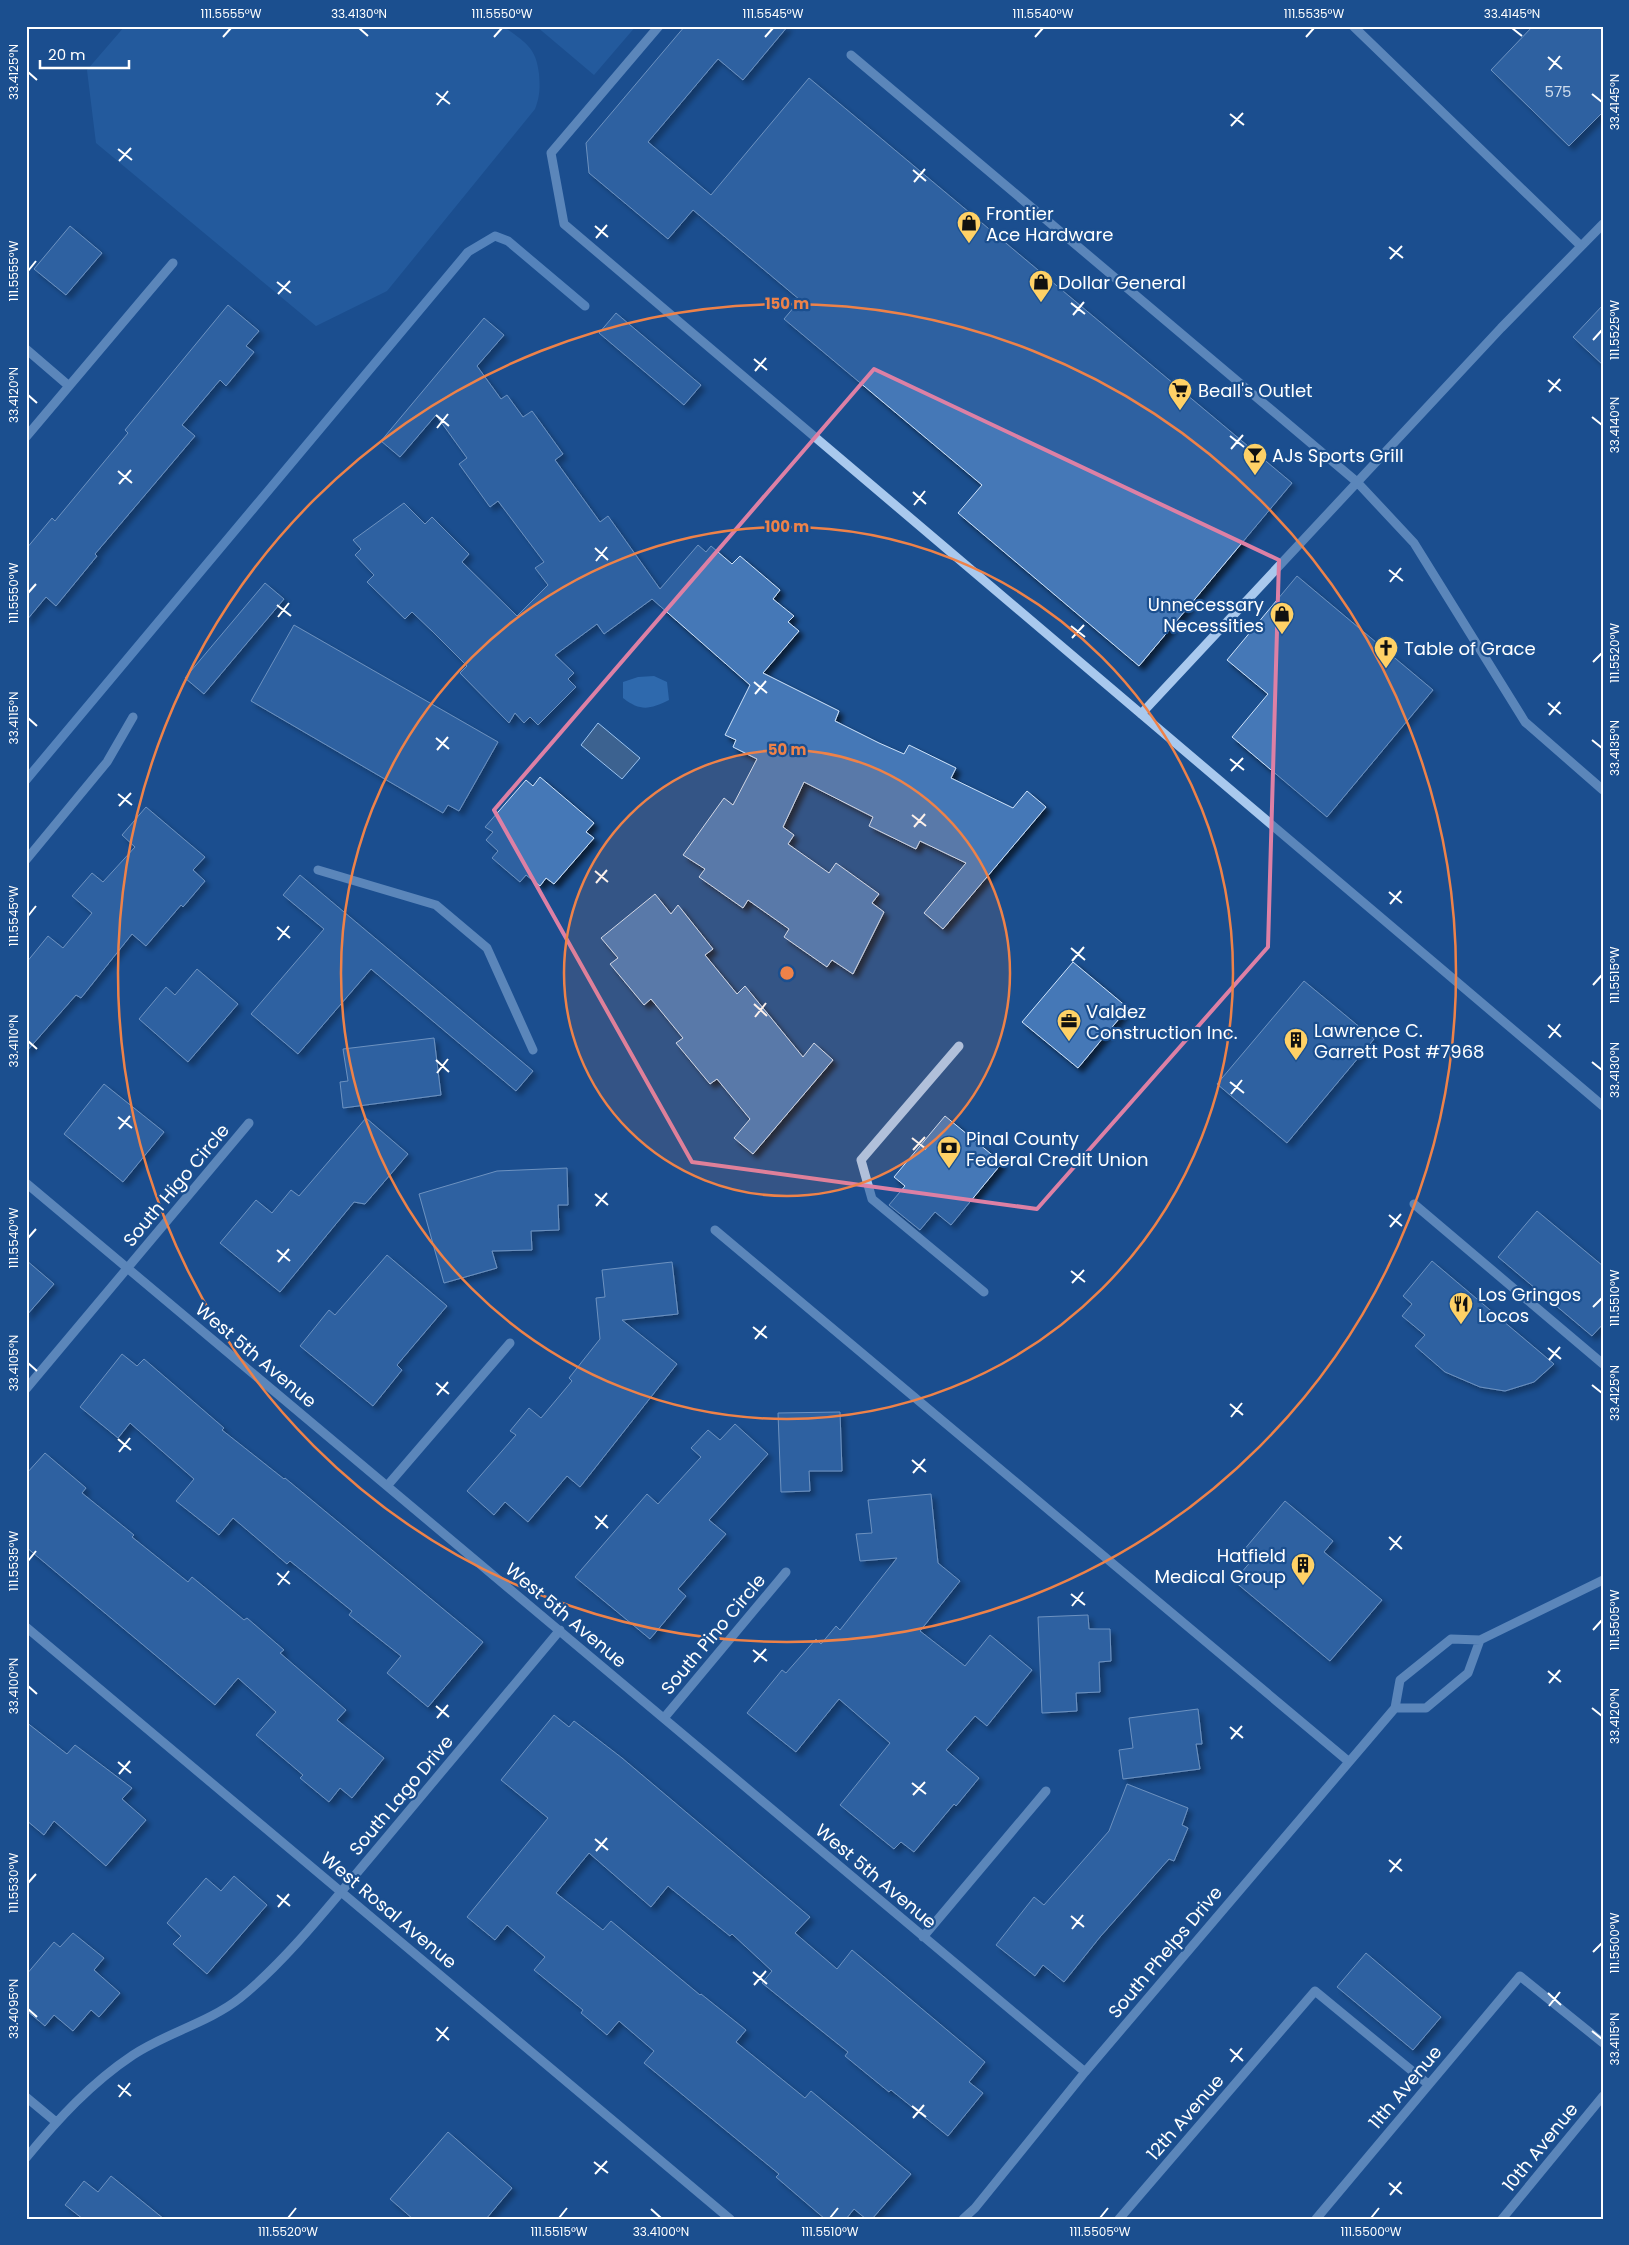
<svg xmlns="http://www.w3.org/2000/svg" width="1629" height="2245" font-family="Poppins,sans-serif">
<style>
.green{fill:#2e69ad}
.water{fill:#3c6290;stroke:#9cc4f0}
.lines{fill:none;stroke-linecap:round;stroke-linejoin:round}
.stream{stroke:#9cc4f0;stroke-width:9}
.building{fill:#4478b7;stroke:#cfe3fa;filter:url(#shadow)}
.minor{stroke:#a9c9ee;stroke-width:9}
.marked{fill:none;stroke:#dd80a5;stroke-width:4;stroke-linejoin:round}
.ticks{fill:none;stroke:#fff;stroke-width:2}
.ring{fill:none;stroke:#ee8249;stroke-width:2.5}
.labels{text-anchor:middle;dominant-baseline:central;stroke-width:4.5;stroke-linejoin:round;paint-order:stroke}
.number-label{font-size:15px;fill:#d0dded}
.poi-label{font-size:18px;fill:#fff;stroke:#1b4f8f;text-anchor:start}
.street-label{font-size:18px;fill:#fff;stroke:#1b4f8f}
.centre{fill:#ee8249;stroke:#1b4f8f;stroke-width:2.5}
.ring-label{font-size:15px;text-anchor:middle;font-weight:bold;fill:#ee8249;stroke:#1b4f8f;stroke-width:4.5;stroke-linejoin:round;paint-order:stroke}
.neatline{fill:none;stroke:#fff;stroke-width:2}
.ticks-label{font-size:12px;text-anchor:middle;fill:#fff}
</style>
<defs>
<filter id="shadow"><feDropShadow dx="4.5" dy="4.5" stdDeviation="2.5" flood-color="#0009"/></filter>
</defs>
<rect width="100%" height="100%" fill="#1b4f8f"/>
<path class="green" d="M125 26H503C524 42 536 46 539 74 540 88 540 96 535 109L387 291 316 326 96 143 87 70Z
M536 26H636L594 75Z
M654 676 667 682 669 700C650 709 641 712 623 698V682L638 677Z"/>
<path class="water" d="M598 723 640 758 622 779 581 745Z"/>
<g class="lines">
<path class="stream" d="M26 780 468 252 495 236 508 241 585 306"/>
</g>
<path class="building" d="M685 26H788L743 80 718 59 648 142 711 195 809 78 1292 483 1139 666 958 513 982 485 784 319 800 300 693 210 668 239 589 173 586 143Z
M1533 26H1603V112L1569 146 1491 70Z
M70 226 102 253 66 295 34 269Z
M228 305 259 331 246 346 254 352 226 386 220 380 182 425 195 436 95 554 97 556 56 606 46 597 26 621V549L52 518 55 521 128 433 125 430Z
M1603 305V365L1573 337Z
M616 313 701 385 684 405 599 333Z
M484 318 504 335 477 366 501 399 507 395 523 417 532 411 563 454 555 460 600 522 608 516 660 589 698 545 706 552 711 546 732 564 740 556 780 590 773 599 794 616 788 622 799 631 763 673 839 711 835 721 879 743 904 754 909 745 956 768 951 778 1013 808 1027 791 1046 807 943 929 924 913 966 863 920 841 916 849 869 826 873 817 804 782 783 827 794 835 788 844 829 873 836 863 879 894 872 903 884 912 853 974 832 960 827 967 784 937 789 929 748 900 743 908 699 877 705 869 683 855 724 798 733 805 757 759 733 747 736 740 725 735 750 685 652 599 604 634 597 624 555 655 574 673 568 679 576 687 538 725 530 717 524 723 515 713 509 723 460 673 467 666 432 631 412 612 405 619 367 582 374 575 355 555 361 549 353 540 404 503 425 524 432 517 469 554 462 562 517 616 548 585 535 568 544 562 498 501 490 507 459 464 467 458 436 415 400 457 381 441Z
M1297 576 1433 690 1327 817 1232 737 1268 694 1227 660Z
M265 583 284 599 204 694 185 678Z
M294 625 498 742 459 811 448 805 443 813 251 701Z
M540 777 594 823 586 832 594 838 554 884 546 878 540 886 526 875 520 882 492 858 498 851 486 840 493 832 485 827 526 780 533 786Z
M146 807 205 857 193 870 205 881 183 907 181 905 146 946 132 934 81 998 76 995 26 1052V963L48 936 63 948 92 913 72 896 92 873 103 882 135 847 122 835Z
M300 875 533 1071 516 1091 371 969 298 1054 251 1014 324 929 283 895Z
M655 894 671 914 678 905 713 949 705 955 737 994 745 986 803 1057 814 1043 833 1060 753 1154 734 1138 750 1119 717 1079 710 1084 676 1043 683 1038 651 999 644 1005 610 964 618 958 601 938Z
M1073 962 1128 1008 1078 1068 1022 1022Z
M197 969 238 1004 188 1062 139 1019 166 987 175 995Z
M1304 981 1374 1039 1287 1143 1217 1084Z
M434 1038 441 1095 343 1108 340 1082 348 1081 343 1049Z
M104 1084 164 1132 123 1182 64 1134Z
M945 1116 1002 1163 951 1225 935 1212 920 1230 889 1205 905 1186 894 1177Z
M366 1118 408 1154 365 1204 354 1202 280 1292 220 1243 256 1200 272 1213 291 1190 299 1196Z
M567 1168 568 1205H558L559 1230 531 1231 532 1250 492 1251 497 1268 444 1283 419 1194 497 1171Z
M1537 1211 1603 1266V1324L1592 1336 1498 1257Z
M387 1255 447 1306 397 1365 402 1370 373 1406 300 1346 329 1310 335 1315Z
M26 1260 54 1284 26 1316Z
M1432 1261 1554 1364 1534 1382 1505 1391 1480 1387 1445 1372 1415 1346 1425 1335 1402 1316 1412 1304 1403 1296Z
M672 1262 678 1314 622 1320 677 1364 580 1487 567 1476 528 1522 505 1502 494 1515 467 1491 516 1435 510 1431 529 1408 541 1418 572 1381 569 1378 600 1339 596 1298 605 1297 602 1270Z
M122 1354 137 1366 144 1359 224 1428 222 1430 284 1479 285 1478 483 1642 428 1707 387 1673 401 1656 349 1615 352 1611 290 1561 287 1564 233 1518 219 1535 176 1501 194 1479 130 1423 118 1438 80 1407Z
M840 1412 842 1471H809L810 1491 781 1492 778 1413Z
M735 1424 768 1454 709 1520 726 1534 678 1589 686 1596 650 1639 575 1577 647 1494 658 1504 701 1457 691 1448 708 1430 720 1440Z
M45 1453 86 1488 82 1493 134 1535 132 1537 188 1582 192 1577 244 1620 247 1618 284 1650 280 1653 346 1710 337 1720 384 1758 352 1798 340 1788 329 1802 300 1778 303 1775 256 1735 276 1712 238 1678 215 1705 26 1547V1474Z
M931 1494 938 1563 960 1581 920 1631 965 1666 990 1635 1032 1670 987 1726 975 1716 946 1750 979 1778 956 1806 954 1804 914 1852 901 1842 894 1849 840 1805 890 1743 839 1699 796 1752 747 1713 782 1670 786 1673 816 1639 821 1644 836 1626 840 1630 897 1558 860 1561 856 1534 872 1533 868 1500Z
M1285 1501 1333 1541 1324 1552 1382 1600 1330 1661 1234 1581 1253 1559 1243 1551Z
M1088 1615 1089 1629H1110L1111 1661 1099 1662 1100 1692 1076 1693 1077 1711 1042 1713 1038 1617Z
M1198 1709 1202 1744H1196L1200 1769 1123 1779 1119 1750 1133 1748 1129 1718Z
M554 1715 569 1727 574 1721 622 1758 810 1917 795 1933 837 1969 852 1950 985 2062 969 2082 983 2093 948 2136 891 2090 889 2092 845 2056 848 2052 762 1983 772 1971 732 1934 730 1936 668 1886 651 1907 589 1853 556 1893 603 1930 611 1921 700 1995 701 1994 746 2030 736 2042 805 2098 811 2091 911 2174 872 2219H866L854 2209 846 2219H825L776 2177 779 2174 644 2063 654 2051 619 2021 607 2035 581 2013 583 2010 534 1970 545 1957 507 1925 495 1940 467 1917 548 1818 501 1780Z
M26 1722 67 1754 75 1745 132 1788 122 1799 146 1820 106 1866 54 1821 44 1835 26 1820Z
M1127 1784 1188 1808 1182 1825 1188 1828 1174 1861 1169 1859 1100 1937 1064 1982 1043 1965 1035 1976 996 1945 1034 1897 1044 1905 1109 1831Z
M234 1876 267 1905 207 1974 173 1944 181 1936 167 1923 206 1878 221 1891Z
M73 1933 104 1958 94 1970 120 1993 99 2017 91 2010 73 2031 54 2015 45 2026 26 2010V1975L54 1942 60 1947Z
M1366 1953 1441 2017 1413 2050 1337 1987Z
M448 2132 512 2188 486 2219H413L390 2199Z
M111 2176 164 2219H83L65 2205 84 2181 98 2192Z"/>
<g class="lines">
<path class="minor" d="M659 26 551 153 564 224 1603 1106
M1353 26 1581 246
M851 55 1357 482 1414 543 1525 722 1603 790
M26 349 69 386
M26 437 173 263
M1141 714 1501 328 1603 224
M26 860 107 762 133 717
M318 870 436 905 487 948 533 1050
M959 1046 861 1160 872 1199 984 1292
M26 1183 1085 2072
M1414 1204 1603 1364
M715 1230 1348 1761
M26 1389 249 1123
M387 1486 510 1343
M26 1627 730 2219
M1395 1708H1426L1468 1673 1480 1640
M664 1718 786 1572
M923 1937 1046 1791
M26 2097 56 2122
M26 2158C58 2119 91 2083 133 2055 166 2033 208 2023 240 1998 287 1960 333 1901 372 1855 435 1780 497 1705 560 1630
M963 2219 975 2208 1085 2072 1395 1708 1400 1680 1451 1639 1480 1640 1603 1580
M1119 2219 1315 1991 1428 2084
M1316 2219 1520 1976 1603 2043
M1502 2219 1603 2096"/>
</g>
<path d="M0 0H1629V2245H0ZM874 369 1279 560 1268 947 1037 1209 692 1162 494 810Z" fill="#1b4f8f" fill-opacity=".55" fill-rule="evenodd"/>
<path class="marked" d="M874 369 1279 560 1268 947 1037 1209 692 1162 494 810Z"/>
<path class="ticks" d="M359 28 368 36M1512 28 1522 36M223 37 231 28M494 37 502 28M765 37 773 28M1035 37 1043 28M1306 37 1314 28M1548 57 1562 69M1549 70 1560 56M28 72 37 80M436 93 450 104M1592 94 1602 102M437 105 448 91M1230 114 1244 125M1231 126 1243 113M118 149 132 160M119 161 131 148M913 170 926 181M914 182 925 169M595 226 608 237M596 238 607 225M1389 247 1403 258M1390 259 1402 246M28 271 36 261M277 282 291 293M278 294 290 281M1071 303 1085 314M1073 315 1084 302M1593 340 1602 330M754 359 767 370M755 371 766 358M1548 380 1561 391M1549 392 1560 379M28 395 37 403M436 415 449 426M1592 417 1602 425M437 428 448 414M1230 436 1244 447M1231 449 1243 435M118 471 132 483M119 484 131 470M913 492 926 504M914 505 925 491M595 548 608 560M596 561 607 547M1389 570 1403 581M1390 582 1401 568M28 593 36 584M277 605 291 616M278 617 289 603M1071 626 1085 637M1072 638 1084 625M1593 662 1602 653M754 682 767 693M755 694 766 681M1548 703 1561 714M1549 715 1560 702M28 718 37 726M436 738 449 749M1592 740 1602 748M437 750 448 737M1230 759 1244 770M1231 771 1243 758M118 794 132 805M119 806 131 793M912 815 926 826M914 827 925 814M595 871 608 882M596 883 607 870M1389 892 1402 903M1390 904 1401 891M28 916 36 906M277 927 290 938M278 940 289 926M1071 948 1085 960M1072 961 1084 947M1593 985 1602 975M754 1004 767 1016M755 1017 766 1003M1548 1025 1561 1037M1549 1038 1560 1024M28 1041 37 1049M436 1060 449 1072M1592 1062 1602 1070M437 1073 448 1059M1230 1082 1244 1093M1231 1094 1242 1080M118 1117 132 1128M119 1129 130 1116M912 1138 926 1149M913 1150 925 1137M595 1194 608 1205M596 1206 607 1193M1389 1215 1402 1226M1390 1227 1401 1214M28 1238 36 1229M277 1250 290 1261M278 1262 289 1249M1071 1271 1085 1282M1072 1283 1084 1270M1593 1307 1602 1298M753 1327 767 1338M755 1339 766 1326M1548 1348 1561 1359M1549 1360 1560 1347M28 1363 37 1371M436 1383 449 1394M1592 1385 1602 1393M437 1395 448 1382M1230 1404 1243 1415M1231 1417 1242 1403M118 1439 131 1450M119 1452 130 1438M912 1460 926 1472M913 1473 925 1459M595 1516 608 1528M596 1529 607 1515M1389 1537 1402 1549M1390 1550 1401 1536M28 1561 36 1551M277 1573 290 1584M278 1585 289 1571M1071 1594 1085 1605M1072 1606 1083 1592M1593 1630 1602 1620M753 1650 767 1661M754 1662 766 1649M1548 1671 1561 1682M1549 1683 1560 1670M28 1686 37 1694M436 1706 449 1717M1592 1708 1602 1716M437 1718 448 1705M1230 1727 1243 1738M1231 1739 1242 1726M118 1762 131 1773M119 1774 130 1761M912 1783 926 1794M913 1795 925 1782M595 1839 608 1850M596 1851 607 1838M1389 1860 1402 1871M1390 1872 1401 1859M28 1883 36 1874M277 1895 290 1906M278 1907 289 1894M1071 1916 1084 1927M1072 1929 1083 1915M1593 1952 1602 1943M753 1972 767 1984M754 1985 766 1971M1548 1993 1561 2005M1549 2006 1560 1992M28 2009 37 2017M436 2028 449 2040M1592 2031 1602 2039M437 2041 448 2027M1230 2049 1243 2061M1231 2062 1242 2048M118 2085 131 2096M119 2097 130 2083M912 2106 926 2117M913 2118 924 2105M594 2162 608 2173M595 2174 607 2161M1389 2183 1402 2194M1390 2195 1401 2182M651 2209 661 2218M288 2218 296 2208M559 2218 567 2208M830 2218 838 2208M1100 2218 1108 2208M1371 2218 1379 2208"/>
<circle cx="787" cy="973" r="223" fill="#ee8249" fill-opacity=".12"/>
<g class="ring">
<circle cx="787" cy="973" r="223"/>
<circle cx="787" cy="973" r="446"/>
<circle cx="787" cy="973" r="669"/>
</g>
<defs>
<symbol id="shop-pin" viewBox="-11 -11 22 30"><path d="M0 17L-7.5 6A9.5 9.5 0 1 1 7.5 6Z" fill="#ffd166" stroke="#1b4f8f"/><path d="M-5-2.5h2.3a2.7 3.5 0 0 1 5.4 0H5L5.5 6h-11ZM-1.5-2.5h3a1.5 2.3 0 0 0-3 0Z" fill="#111"/></symbol>
<symbol id="supermarket-pin" viewBox="-11 -11 22 30"><path d="M0 17L-7.5 6A9.5 9.5 0 1 1 7.5 6Z" fill="#ffd166" stroke="#1b4f8f"/><path d="M-6-5.5h2.5l.6 2H6L4.5 2H-2.5L-4.4-4H-6ZM-1.5 3.2a1.3 1.3 0 1 0 .1 0ZM3 3.2a1.3 1.3 0 1 0 .1 0Z" fill="#111"/></symbol>
<symbol id="bar-pin" viewBox="-11 -11 22 30"><path d="M0 17L-7.5 6A9.5 9.5 0 1 1 7.5 6Z" fill="#ffd166" stroke="#1b4f8f"/><path d="M-6-5H6L.8 .8V4.5H3.5V6h-7V4.5H-.8V.8Z" fill="#111"/></symbol>
<symbol id="church-pin" viewBox="-11 -11 22 30"><path d="M0 17L-7.5 6A9.5 9.5 0 1 1 7.5 6Z" fill="#ffd166" stroke="#1b4f8f"/><path d="M-1.2-6h2.4v3.5h3.3v2.4h-3.3V6h-2.4V-.1h-3.3v-2.4h3.3Z" fill="#111"/></symbol>
<symbol id="office-pin" viewBox="-11 -11 22 30"><path d="M0 17L-7.5 6A9.5 9.5 0 1 1 7.5 6Z" fill="#ffd166" stroke="#1b4f8f"/><path d="M-6-3h4V-5.5h4V-3h4V5H-6ZM-1-4.5V-3h2v-1.5ZM-6 0V1H6V0Z" fill="#111"/></symbol>
<symbol id="building-pin" viewBox="-11 -11 22 30"><path d="M0 17L-7.5 6A9.5 9.5 0 1 1 7.5 6Z" fill="#ffd166" stroke="#1b4f8f"/><path d="M-4-6H4V6H1V3H-1V6H-4ZM-2.5-4.3h1.7v1.8h-1.7ZM.8-4.3h1.7v1.8H.8ZM-2.5-1h1.7V.8h-1.7ZM.8-1h1.7V.8H.8Z" fill="#111"/></symbol>
<symbol id="bank-pin" viewBox="-11 -11 22 30"><path d="M0 17L-7.5 6A9.5 9.5 0 1 1 7.5 6Z" fill="#ffd166" stroke="#1b4f8f"/><path d="M-6-4H6V4H-6ZM0-2.3a2.3 2.3 0 1 0 0 4.6a2.3 2.3 0 1 0 0-4.6Z" fill="#111"/></symbol>
<symbol id="restaurant-pin" viewBox="-11 -11 22 30"><path d="M0 17L-7.5 6A9.5 9.5 0 1 1 7.5 6Z" fill="#ffd166" stroke="#1b4f8f"/><path d="M-5-6h1v4h1v-4h1v4h1v-4h1v5L-1.5 .5V6h-2V.5L-5-1ZM5-6V6H3V1.5H1.5Q1.5-4 5-6Z" fill="#111"/></symbol>
</defs>
<g fill-rule="evenodd">
<use href="#shop-pin" x="955" y="209" width="28" height="38"/>
<use href="#shop-pin" x="1027" y="268" width="28" height="38"/>
<use href="#supermarket-pin" x="1166" y="376" width="28" height="38"/>
<use href="#bar-pin" x="1241" y="441" width="28" height="38"/>
<use href="#shop-pin" x="1268" y="600" width="28" height="38"/>
<use href="#church-pin" x="1372" y="634" width="28" height="38"/>
<use href="#office-pin" x="1055" y="1007" width="28" height="38"/>
<use href="#building-pin" x="1282" y="1026" width="28" height="38"/>
<use href="#bank-pin" x="935" y="1134" width="28" height="38"/>
<use href="#restaurant-pin" x="1447" y="1290" width="28" height="38"/>
<use href="#building-pin" x="1289" y="1551" width="28" height="38"/>
</g>
<g class="labels">
<g class="number-label">
<text x="1558" y="91">575</text>
</g>
<g class="poi-label">
<text x="986" y="213">Frontier<tspan x="986" dy="21">Ace Hardware</tspan></text>
<text x="1058" y="282">Dollar General</text>
<text x="1198" y="390">Beall's Outlet</text>
<text x="1272" y="455">AJs Sports Grill</text>
<text x="1264" y="604" text-anchor="end">Unnecessary<tspan x="1264" dy="21">Necessities</tspan></text>
<text x="1404" y="648">Table of Grace</text>
<text x="1086" y="1011">Valdez<tspan x="1086" dy="21">Construction Inc.</tspan></text>
<text x="1314" y="1030">Lawrence C.<tspan x="1314" dy="21">Garrett Post #7968</tspan></text>
<text x="966" y="1138">Pinal County<tspan x="966" dy="21">Federal Credit Union</tspan></text>
<text x="1478" y="1294">Los Gringos<tspan x="1478" dy="21">Locos</tspan></text>
<text x="1286" y="1555" text-anchor="end">Hatfield<tspan x="1286" dy="21">Medical Group</tspan></text>
</g>
<g class="street-label">
<text transform="translate(176 1185) rotate(-50)">South Higo Circle</text>
<text transform="translate(256 1355) rotate(40)">West 5th Avenue</text>
<text transform="translate(566 1615) rotate(40)">West 5th Avenue</text>
<text transform="translate(713 1634) rotate(-50)">South Pino Circle</text>
<text transform="translate(401 1795) rotate(-50)">South Lago Drive</text>
<text transform="translate(876 1876) rotate(40)">West 5th Avenue</text>
<text transform="translate(389 1910) rotate(40)">West Rosal Avenue</text>
<text transform="translate(1165 1952) rotate(-50)">South Phelps Drive</text>
<text transform="translate(1405 2087) rotate(-50)">11th Avenue</text>
<text transform="translate(1185 2117) rotate(-49)">12th Avenue</text>
<text transform="translate(1540 2147) rotate(-51)">10th Avenue</text>
</g>
</g>
<circle cx="787" cy="973" r="8" class="centre"/>
<g class="ring-label">
<text x="787" y="309">150 m</text>
<text x="787" y="532">100 m</text>
<text x="787" y="755">50 m</text>
</g>
<rect width="1629" height="2245" fill="none" stroke="#1b4f8f" stroke-width="55"/>
<path d="M40 60v8h89v-8" fill="none" stroke="#ffffff" stroke-width="2.5"/>
<text x="48" y="60" font-size="15" fill="#ffffff" stroke="#1b4f8f" stroke-width="4" paint-order="stroke">20 m</text>
<rect x="28" y="28" width="1574" height="2190" class="neatline"/>
<g class="ticks-label">
<text x="231" y="18">111.5555°W</text>
<text x="359" y="18">33.4130°N</text>
<text x="502" y="18">111.5550°W</text>
<text x="773" y="18">111.5545°W</text>
<text x="1043" y="18">111.5540°W</text>
<text x="1314" y="18">111.5535°W</text>
<text x="1512" y="18">33.4145°N</text>
<text transform="translate(14 72) rotate(-90)" y="4">33.4125°N</text>
<text transform="translate(1615 102) rotate(-90)" y="4">33.4145°N</text>
<text transform="translate(14 271) rotate(-90)" y="4">111.5555°W</text>
<text transform="translate(1615 330) rotate(-90)" y="4">111.5525°W</text>
<text transform="translate(14 395) rotate(-90)" y="4">33.4120°N</text>
<text transform="translate(1615 425) rotate(-90)" y="4">33.4140°N</text>
<text transform="translate(14 593) rotate(-90)" y="4">111.5550°W</text>
<text transform="translate(1615 653) rotate(-90)" y="4">111.5520°W</text>
<text transform="translate(14 718) rotate(-90)" y="4">33.4115°N</text>
<text transform="translate(1615 748) rotate(-90)" y="4">33.4135°N</text>
<text transform="translate(14 916) rotate(-90)" y="4">111.5545°W</text>
<text transform="translate(1615 975) rotate(-90)" y="4">111.5515°W</text>
<text transform="translate(14 1041) rotate(-90)" y="4">33.4110°N</text>
<text transform="translate(1615 1070) rotate(-90)" y="4">33.4130°N</text>
<text transform="translate(14 1238) rotate(-90)" y="4">111.5540°W</text>
<text transform="translate(1615 1298) rotate(-90)" y="4">111.5510°W</text>
<text transform="translate(14 1363) rotate(-90)" y="4">33.4105°N</text>
<text transform="translate(1615 1393) rotate(-90)" y="4">33.4125°N</text>
<text transform="translate(14 1561) rotate(-90)" y="4">111.5535°W</text>
<text transform="translate(1615 1620) rotate(-90)" y="4">111.5505°W</text>
<text transform="translate(14 1686) rotate(-90)" y="4">33.4100°N</text>
<text transform="translate(1615 1716) rotate(-90)" y="4">33.4120°N</text>
<text transform="translate(14 1883) rotate(-90)" y="4">111.5530°W</text>
<text transform="translate(1615 1943) rotate(-90)" y="4">111.5500°W</text>
<text transform="translate(14 2009) rotate(-90)" y="4">33.4095°N</text>
<text transform="translate(1615 2039) rotate(-90)" y="4">33.4115°N</text>
<text x="288" y="2236">111.5520°W</text>
<text x="559" y="2236">111.5515°W</text>
<text x="661" y="2236">33.4100°N</text>
<text x="830" y="2236">111.5510°W</text>
<text x="1100" y="2236">111.5505°W</text>
<text x="1371" y="2236">111.5500°W</text>
</g>
</svg>
